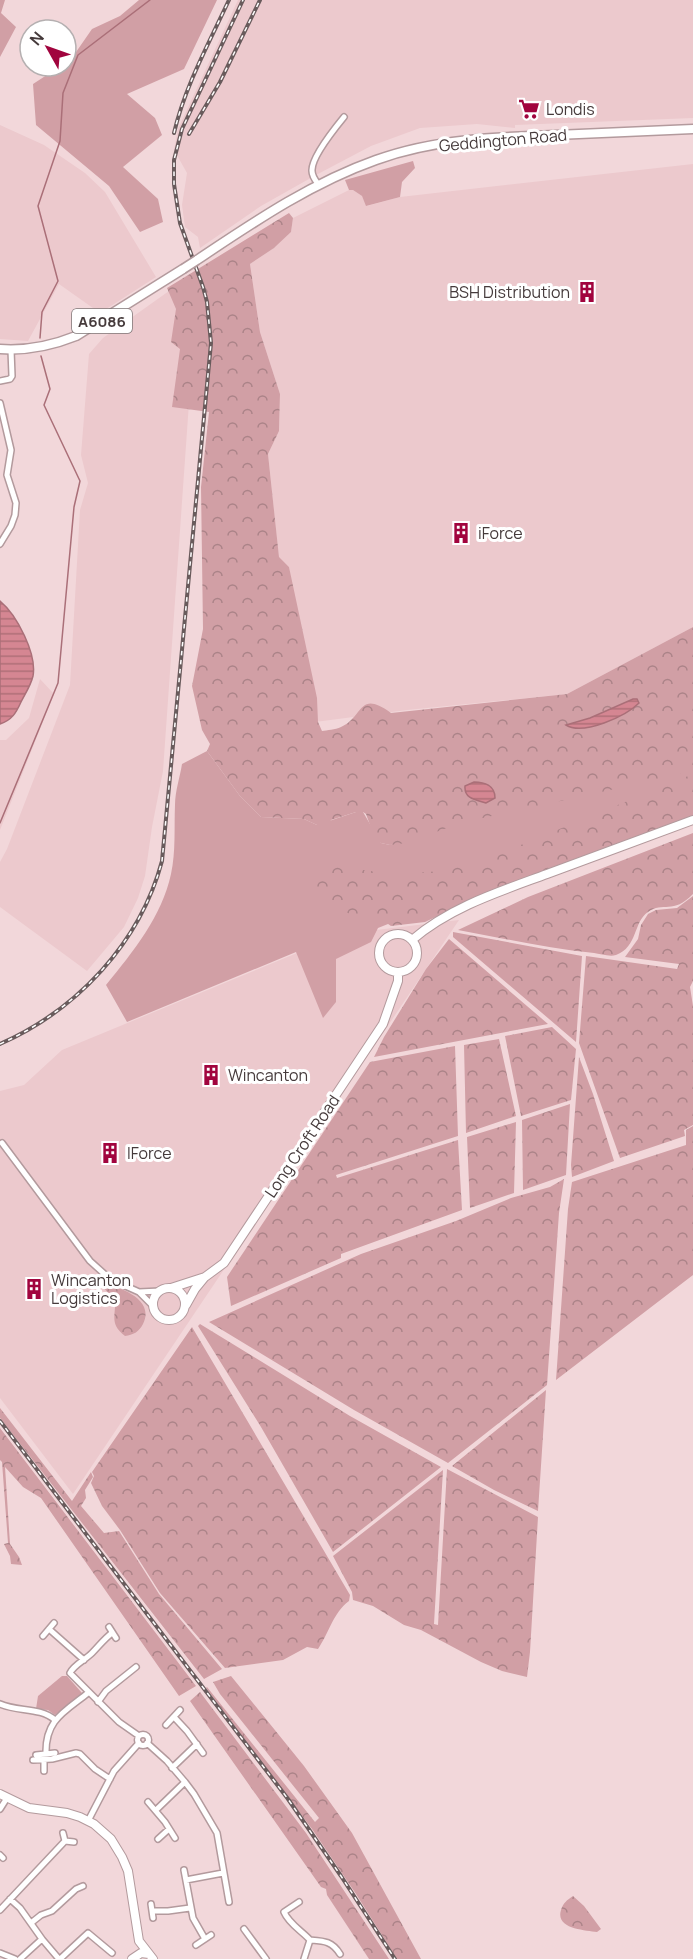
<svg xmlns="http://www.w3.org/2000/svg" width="693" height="1959" font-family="Manrope,sans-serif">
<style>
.built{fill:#ecc9cd}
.green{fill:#d19fa5}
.forest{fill:url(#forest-crowns)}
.water{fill:url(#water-rules);stroke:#aa6f78;stroke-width:1.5}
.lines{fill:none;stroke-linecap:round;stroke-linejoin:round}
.stream{stroke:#aa6f78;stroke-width:1.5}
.street-casing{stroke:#b39a9d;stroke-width:8}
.secondary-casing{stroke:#b39a9d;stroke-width:10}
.primary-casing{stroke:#b39a9d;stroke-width:11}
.street{stroke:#fff;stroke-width:5}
.secondary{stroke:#fff;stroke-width:8}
.primary{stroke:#fff;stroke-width:8}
.rail-casing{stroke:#695b5c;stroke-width:4}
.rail{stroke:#fff;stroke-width:1.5;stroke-dasharray:4.5;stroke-linecap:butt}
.primary-bridge-casing{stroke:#b39a9d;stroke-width:11;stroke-linecap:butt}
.primary-bridge{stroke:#fff;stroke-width:8}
.labels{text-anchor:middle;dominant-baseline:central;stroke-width:6;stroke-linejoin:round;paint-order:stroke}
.shield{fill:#fff;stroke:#7d7576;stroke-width:1.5}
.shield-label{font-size:15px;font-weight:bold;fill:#453a3b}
.poi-label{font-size:16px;fill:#453a3b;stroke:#fff;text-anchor:start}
.street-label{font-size:16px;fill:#453a3b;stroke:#fff}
</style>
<defs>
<pattern id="forest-crowns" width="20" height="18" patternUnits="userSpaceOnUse" patternTransform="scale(1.5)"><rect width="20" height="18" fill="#d19fa5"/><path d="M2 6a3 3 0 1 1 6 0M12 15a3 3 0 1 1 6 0" fill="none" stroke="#ab8388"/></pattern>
<pattern id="water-rules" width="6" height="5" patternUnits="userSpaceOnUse" patternTransform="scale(1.5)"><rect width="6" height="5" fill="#d58692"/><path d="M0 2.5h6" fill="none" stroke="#af6f78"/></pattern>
</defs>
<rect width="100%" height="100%" fill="#f2d7da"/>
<path class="built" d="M238 0H693V118L515 125V128L477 124 420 128 371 146 316 175 261 206 200 248 198 237 185 227 182 205 187 173 174 150 178 129Z
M0 125 44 145 85 173 105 192 156 277 100 313 59 284 28 341 0 339Z
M693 164V627L567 694 407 710 315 722 289 567 279 558 268 454 279 431 280 394 260 332 250 264 274 248 291 232 293 218 349 190H353L362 196 367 206 400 197Z
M183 281 194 332 163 771 152 827 145 876 138 898 124 927 87 971 0 907V862L7 849 70 685 80 510 88 483 81 455 89 354 103 338Z
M40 679 54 694 0 830V740H6L29 718Z
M459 920 73 1494 0 1398V1091L24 1085 62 1050 343 934Z"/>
<path class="green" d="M0 0H5L1 13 16 27 0 57Z
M139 0H217L184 69 127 94 155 118 162 135 123 167 158 199 163 222 140 232 109 186 36 125 33 84 53 71 65 68 92 29 120 16Z
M413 161 415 168 402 182 400 197 366 206 362 196 353 190H349L345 180Z
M693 745V811L414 923 403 918 378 928 371 942 336 959V1002L323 1018 296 952 127 1022 106 985C133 952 162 916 171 874 176 851 174 828 175 805 175 791 180 777 182 764L207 751 240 796 261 817 304 819 317 825 356 812H363L381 843 390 845Z
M62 1676H67L82 1693 55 1715 48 1710 36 1709 38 1696Z"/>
<path class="forest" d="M289 213 293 218 291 232 274 248 250 264 260 332 280 394 279 431 268 454 279 557 289 567 317 698 318 722 322 731C327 730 335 730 341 727 364 717 358 689 391 713L567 694 693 627V768L674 776 460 823 407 843 390 845 381 843 375 839 366 814 363 812H356L331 820 329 825H317L304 819 261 817 240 796 207 751 210 744 202 730 192 686 203 629 201 487 209 412 172 407 180 349 171 342 176 309 167 288Z
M693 774V816L496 888 425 922 391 926C376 915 366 918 350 914 339 910 321 892 313 882V880L336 866 391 874 430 872 452 868 504 852Z
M693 833V894C673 915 663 901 648 912 633 922 638 947 616 955 610 957 600 954 594 953 548 949 503 938 458 930L528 897Z
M693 896V981L690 987 693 1006V1125L684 1130 685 1136 620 1158 579 1043 586 956 677 969 679 964 625 957 638 939 641 925 648 914 656 910 677 908Z
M453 932 582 956 576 1042 453 937Z
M449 939 548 1024 374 1057 384 1037 426 969Z
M552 1027 576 1049 571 1100 521 1116 505 1036Z
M499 1039 516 1116 466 1133 464 1045Z
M455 1046 458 1136 336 1175 337 1178 458 1140 462 1210 341 1254V1258L231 1306 227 1277 370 1062Z
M579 1057 593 1094 614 1161 572 1177 571 1165Z
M570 1104 566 1175 523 1190 522 1120Z
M516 1122 514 1193 470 1208 467 1137Z
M693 1126V1275L556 1380 568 1209 572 1182 686 1145V1130Z
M564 1179 559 1213 547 1385 448 1463 354 1410 209 1322 361 1254 456 1221 511 1198 550 1187Z
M98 1282C117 1286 156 1298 143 1324 139 1332 133 1335 125 1336 109 1324 116 1316 115 1300Z
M200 1324 350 1416 441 1467 333 1552 261 1427 198 1326Z
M192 1327 350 1595 349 1601C333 1613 329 1633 318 1649L307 1647 283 1660 225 1668 160 1593 120 1530 102 1506 91 1483 94 1476 92 1472Z
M546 1390 538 1511 494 1490 452 1466Z
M0 1408 72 1501 91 1472 93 1477 85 1490 86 1498 81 1506 104 1533 119 1531 159 1594 222 1669 204 1679 0 1418Z
M0 1428 196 1686 179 1696 41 1498 23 1487 5 1467 10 1544 19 1557 22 1565 11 1564 10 1556 4 1544 8 1543 2 1462 0 1460Z
M447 1469 538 1517 530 1652 527 1677 502 1671 481 1662 421 1630 404 1625 373 1606 353 1600 352 1592 333 1556 443 1470 434 1624 438 1625Z
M231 1676 304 1766 352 1833 421 1959H397L356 1894 312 1829 206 1688 207 1687 315 1822 319 1818 220 1694 213 1682Z
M200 1692 306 1833 389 1959H369L327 1895 326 1889 321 1887 190 1701Z
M573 1896 584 1906 601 1929 597 1932C585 1930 555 1929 561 1910 563 1903 567 1900 573 1896Z"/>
<path class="water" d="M0 601C17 615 37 654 33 676 31 685 25 694 21 702 16 713 12 720 0 724Z
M633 699H637L639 703C626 716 583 736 566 725L590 718Z
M474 782C485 782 495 786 495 798L486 803C476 800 464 799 465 786Z"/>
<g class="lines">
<path class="stream" d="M40 338 42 312 58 281 38 206 60 141 63 93 78 55 150 0
M0 823 58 683 74 507 80 481 44 405 50 389 41 356"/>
<defs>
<path id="street" d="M318 184C315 180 312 176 312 171 311 158 335 128 344 117
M0 381 10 379 12 376 11 350
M0 403 11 450 7 475 16 503 15 515 11 526 0 544
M2 1143 90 1261 110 1279 139 1292 153 1306
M139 1292 160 1291
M109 1627 116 1638
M49 1629 84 1660
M112 1633C104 1639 99 1646 92 1653 85 1660 74 1665 70 1673L119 1722 139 1736
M43 1636 54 1623
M98 1702 106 1691 136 1667
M0 1704C18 1712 40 1707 55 1720
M174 1717 187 1731 203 1753
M166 1725 180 1710
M137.5 1740a5.5 5.5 0 1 1 11 0a5.5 5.5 0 1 1-11 0Z
M147 1743 167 1761 185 1782 194 1794 217 1833 229 1902
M46 1754C45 1720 64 1712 88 1693
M36 1755 55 1753
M33 1760 52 1759 76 1753 80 1754 95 1769 110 1779
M172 1768 197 1744
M44 1771V1761
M148 1802 165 1822 175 1838
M0 1809 7 1798
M156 1810 185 1782
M88 1821 114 1771 139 1743
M63 1833 65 1841 74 1842
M158 1839 169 1829
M0 1855 3 1858
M184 1870 193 1918 205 1939
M186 1880 223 1873
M10 1899 20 1908 42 1939
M299 1902 284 1912C289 1924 302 1931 310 1940L304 1959
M151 1904 153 1918
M0 1910 65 1841
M152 1911H168L190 1908
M31 1923 41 1915 52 1911 76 1889 83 1886
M244 1929 266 1959
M310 1940C324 1941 332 1941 340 1954
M196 1945 211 1935
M0 1953 15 1959
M20 1959 42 1939 59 1959
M60 1959 88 1933 112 1953"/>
<path id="secondary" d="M379 953a19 19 0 1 1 38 0a19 19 0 1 1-38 0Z
M412 940C450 907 501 891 547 874 596 856 644 838 693 820
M153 1304a16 16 0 1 1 32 0a16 16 0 1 1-32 0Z
M171 1288 205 1277 224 1263 383 1024 398 981V973
M186 1305 195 1289 204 1278
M0 1794 29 1808 67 1813 80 1817 94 1824 111 1839 122 1857 128 1871 139 1941 153 1959
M132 1959 141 1953 149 1954"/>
<path id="primary" d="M197 260C254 222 311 183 376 160 434 139 495 137 556 135 602 133 647 131 693 129
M0 349C27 351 51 346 76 336L183 269"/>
</defs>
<use href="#street" class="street-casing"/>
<use href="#secondary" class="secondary-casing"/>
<use href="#primary" class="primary-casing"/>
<use href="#street" class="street"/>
<use href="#secondary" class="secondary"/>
<use href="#primary" class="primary"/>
<defs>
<path id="rail" d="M174 133C185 86 209 43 229 0
M189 134 220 82 260 0
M0 1044C77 1010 140 943 162 861L211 343 207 302 203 287 180 223 174 184V160L182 129 243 0
M0 1421 288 1799 341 1876 395 1959"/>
</defs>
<use href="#rail" class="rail-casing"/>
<use href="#rail" class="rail"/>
<defs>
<path id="primary-bridge" d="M183 269 197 260"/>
</defs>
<use href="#primary-bridge" class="primary-bridge-casing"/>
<use href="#primary-bridge" class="primary-bridge"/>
</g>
<defs>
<symbol id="supermarket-bare" viewBox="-9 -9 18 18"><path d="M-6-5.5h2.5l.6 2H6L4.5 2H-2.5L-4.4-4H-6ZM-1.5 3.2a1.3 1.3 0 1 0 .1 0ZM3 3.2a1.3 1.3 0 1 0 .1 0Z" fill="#a1043e" stroke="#fff" stroke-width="2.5" paint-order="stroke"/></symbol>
<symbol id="building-bare" viewBox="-9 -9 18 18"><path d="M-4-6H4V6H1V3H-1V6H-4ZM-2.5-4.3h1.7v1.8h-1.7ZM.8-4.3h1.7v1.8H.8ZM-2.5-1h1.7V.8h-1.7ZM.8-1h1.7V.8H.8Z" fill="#a1043e" stroke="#fff" stroke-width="2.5" paint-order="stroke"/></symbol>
</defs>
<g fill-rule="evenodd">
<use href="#supermarket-bare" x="514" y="94" width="30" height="30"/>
<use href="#building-bare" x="572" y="277" width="30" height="30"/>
<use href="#building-bare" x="446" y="518" width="30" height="30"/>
<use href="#building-bare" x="196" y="1060" width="30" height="30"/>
<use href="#building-bare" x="95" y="1138" width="30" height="30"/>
<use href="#building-bare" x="19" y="1274" width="30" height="30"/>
</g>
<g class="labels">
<rect class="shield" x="72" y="309" width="60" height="24" rx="4.5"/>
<g class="shield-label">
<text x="102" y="321">A6086</text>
</g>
<g class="poi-label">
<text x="546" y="109">Londis</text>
<text x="570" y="292" text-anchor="end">BSH Distribution</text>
<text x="478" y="533">iForce</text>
<text x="228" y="1075">Wincanton</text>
<text x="127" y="1153">IForce</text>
<text x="51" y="1280">Wincanton<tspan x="51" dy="18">Logistics</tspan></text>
</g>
<g class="street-label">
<text transform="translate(503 140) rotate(-5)">Geddington Road</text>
<text transform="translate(302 1146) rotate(-56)">Long Croft Road</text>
</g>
</g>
<g transform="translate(48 48) rotate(310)"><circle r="28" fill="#ffffff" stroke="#b5b0b1" stroke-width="1.5"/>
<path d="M0-4.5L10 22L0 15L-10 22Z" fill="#a1043e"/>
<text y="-9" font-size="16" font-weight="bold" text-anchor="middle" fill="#453a3b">N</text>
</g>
</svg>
